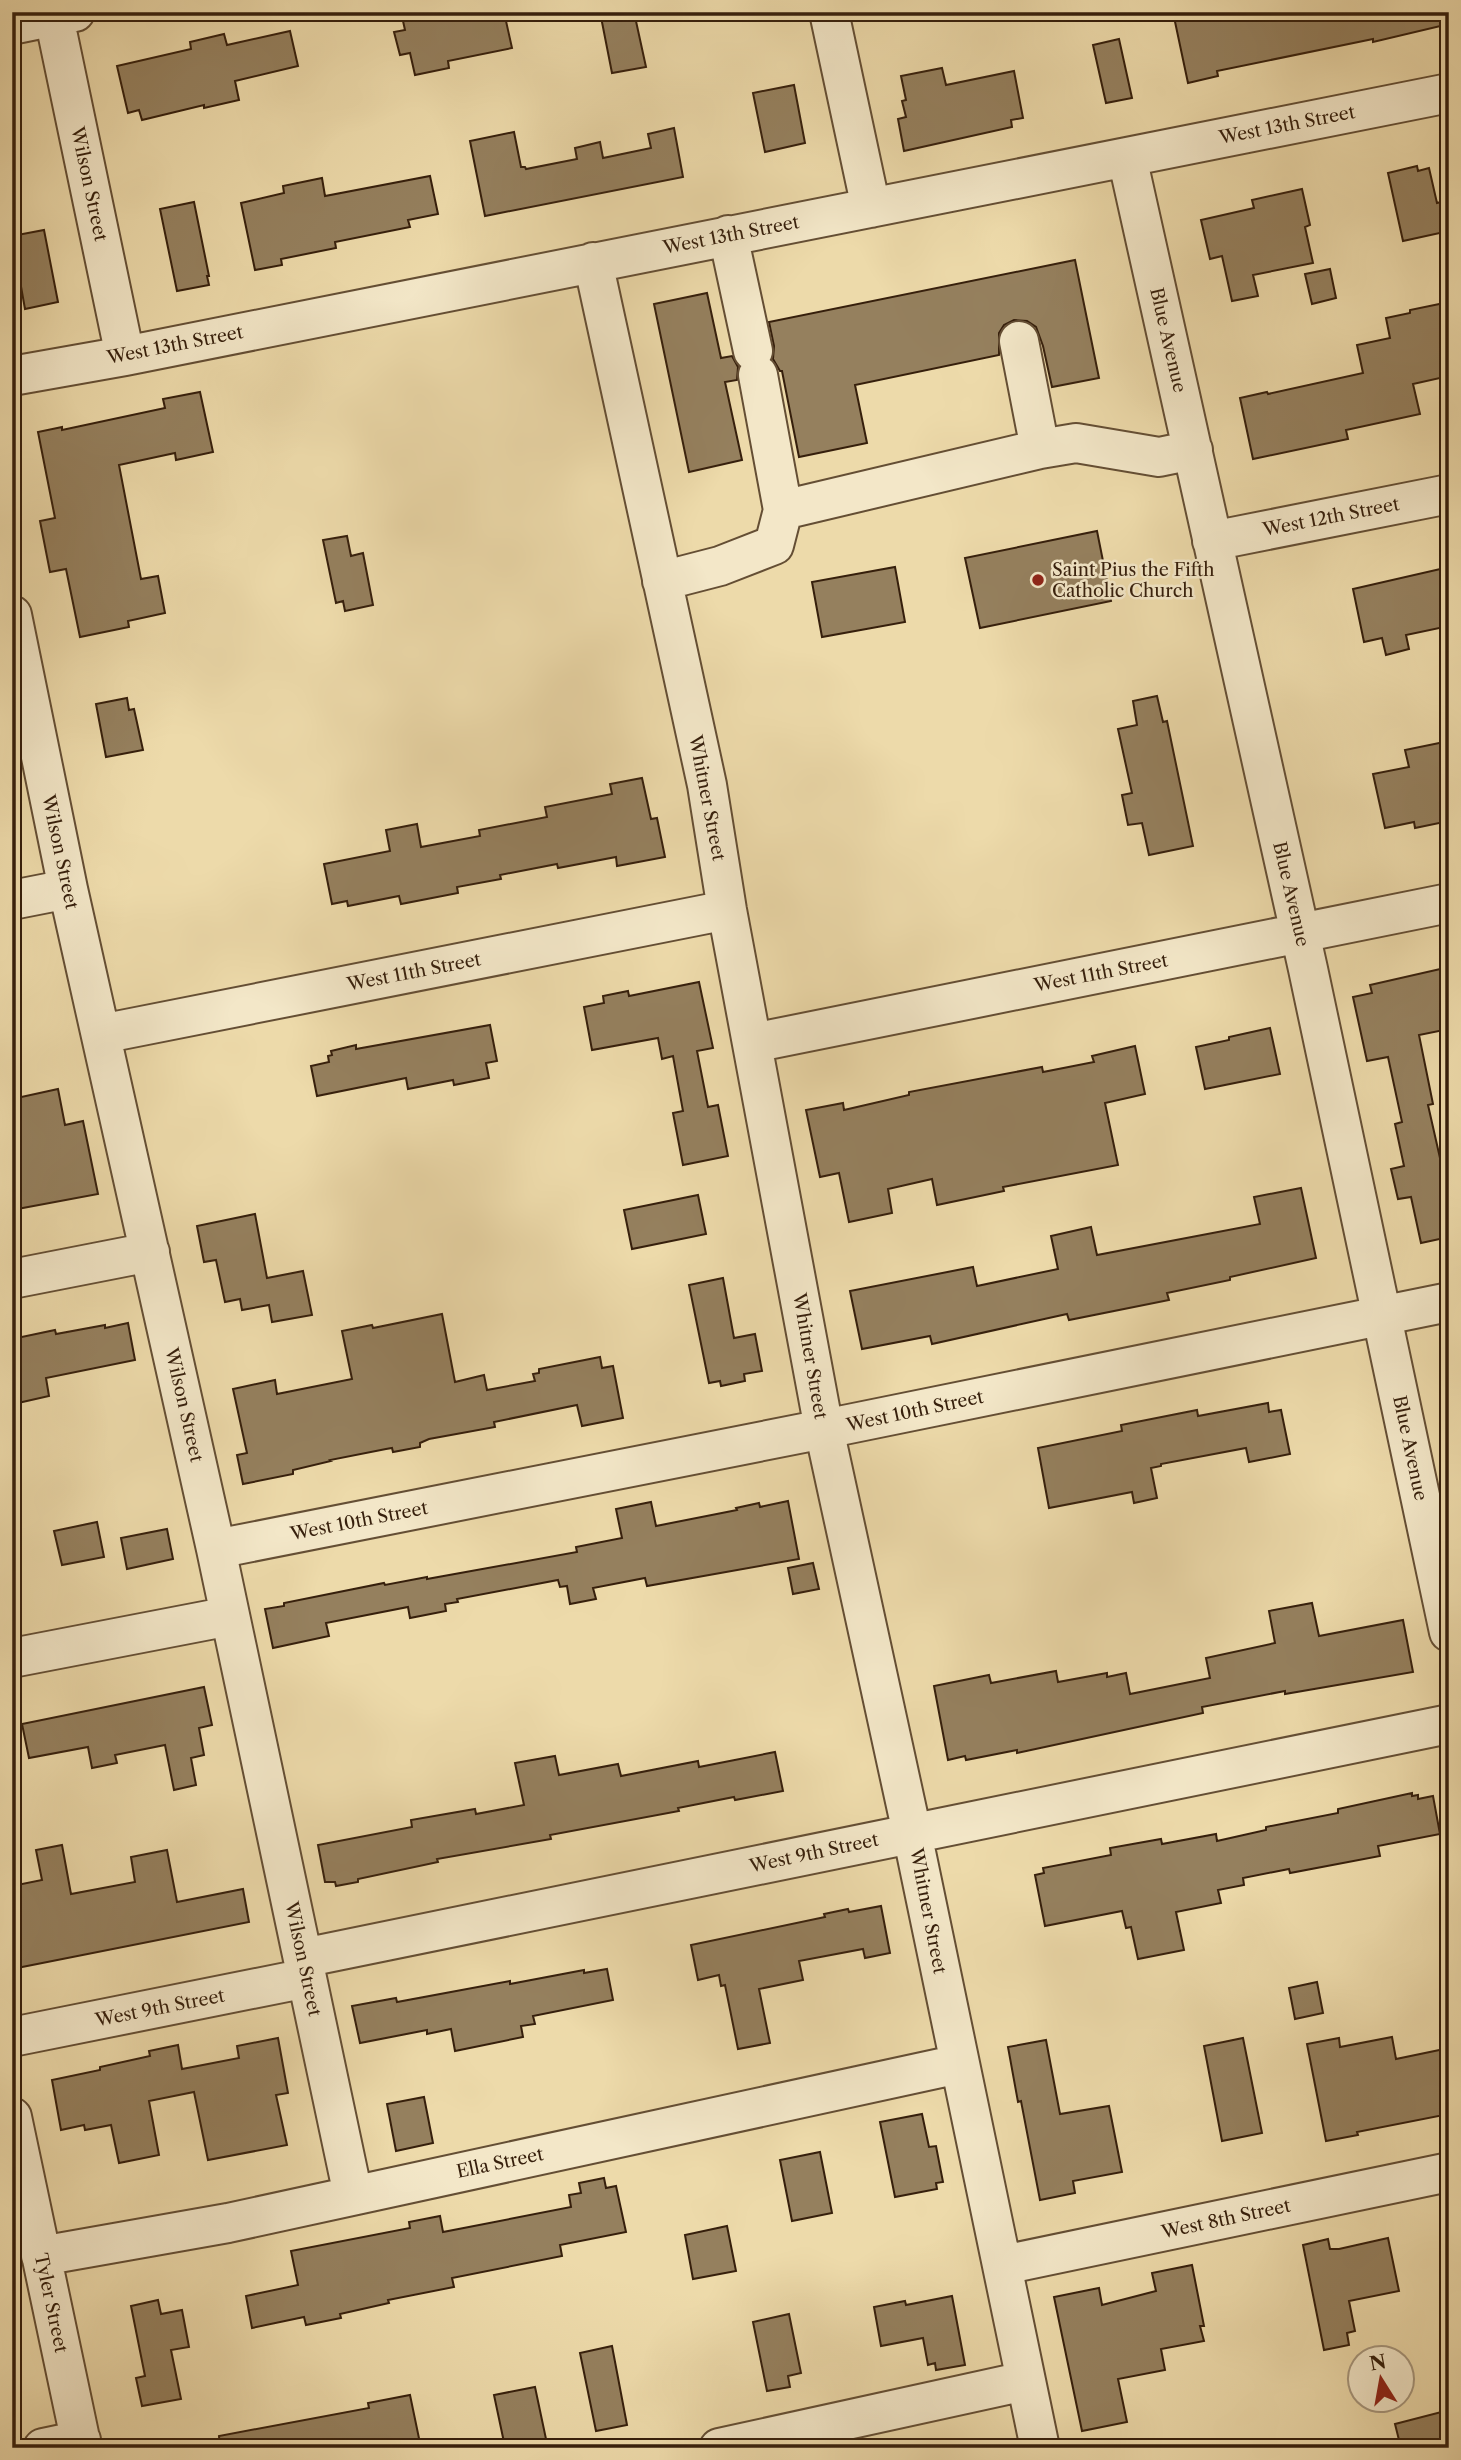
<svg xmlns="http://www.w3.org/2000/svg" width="1461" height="2460" font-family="'Libre Caslon Text',serif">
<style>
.building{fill:#95805e;stroke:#361f0c;stroke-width:2}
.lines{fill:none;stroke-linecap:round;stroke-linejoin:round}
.minor-casing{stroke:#644e34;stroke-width:42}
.minor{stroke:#f3e7c8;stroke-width:38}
.poi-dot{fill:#8f2418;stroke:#f3e7c8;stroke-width:2.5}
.labels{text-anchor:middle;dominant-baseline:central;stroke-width:5;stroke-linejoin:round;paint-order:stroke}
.street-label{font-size:18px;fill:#361f0c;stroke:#f3e7c8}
.poi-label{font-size:18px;fill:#361f0c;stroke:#f3e7c8;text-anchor:start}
</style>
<rect width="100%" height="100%" fill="#eddaaa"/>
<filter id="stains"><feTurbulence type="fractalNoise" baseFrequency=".00286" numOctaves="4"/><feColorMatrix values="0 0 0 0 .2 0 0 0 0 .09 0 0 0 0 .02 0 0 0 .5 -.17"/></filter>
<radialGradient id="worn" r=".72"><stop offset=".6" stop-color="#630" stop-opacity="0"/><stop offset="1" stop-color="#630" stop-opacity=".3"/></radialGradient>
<path class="building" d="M401 12H504L512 48 448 61 449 68 415 75 410 53 400 55 394 32 405 30Z
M600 12H634L646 67 612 73Z
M1197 12H1449V24L1373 42V39L1217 71 1218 76 1188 83 1174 17Z
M290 31 298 66 235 81 239 100 204 108V105L142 120 139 110 128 113 117 66 191 49 190 42 224 34 227 45Z
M1119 39 1132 98 1106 103 1093 45Z
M942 68 946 85 1014 71 1023 118 1011 120 1012 127 904 151 898 119 906 117 902 101 906 100 901 76Z
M794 85 805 143 765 152 753 93Z
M674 128 683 177 485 216 470 141 514 132 521 167H525L526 169 577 159 575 148 600 142 603 158 651 148 648 134Z
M1417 166 1418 171 1429 168 1437 203 1449 200V231L1403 241 1388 173Z
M430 176 438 214 408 220 410 227 335 242 336 248 281 259 282 265 255 270 241 203 284 193 283 186 322 178 325 196Z
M1302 189 1310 225 1305 227 1313 263 1253 275 1258 296 1232 301 1222 256 1210 259 1201 220 1254 208 1252 200Z
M194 202 209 276H207L209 285 177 291 160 209Z
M44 230 58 302 25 309 12 236Z
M1075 260 1099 378 1052 387 1043 346 1036 327 1027 321 1014 320 1004 325 999 333V355L855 385 867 443 799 457 782 371H780L773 359 774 346 769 322Z
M1330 269 1336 298 1312 304 1305 274Z
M707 293 721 358 732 356 738 367 737 380 725 382 742 460 689 472 654 304Z
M1449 302V376L1413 384 1420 414 1346 430 1348 439 1253 459 1240 398 1267 392 1268 394 1363 373 1357 345 1390 338 1386 318 1410 313V310Z
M200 392 213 452 176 460 175 453 119 465 141 579 158 576 165 613 128 621 129 627 80 637 66 569 50 572 40 521 55 518 38 432 62 427V430L165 408 163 399Z
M1097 531 1111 601 980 628 965 558Z
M347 536 351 556 363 553 373 605 345 611 343 601 336 603 323 540Z
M895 567 905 622 822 637 812 582Z
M1449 567V626L1406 635 1409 649 1386 655 1382 638 1364 642 1353 589Z
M1157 696 1163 722 1167 721 1193 846 1149 855 1142 823 1128 825 1122 795 1132 793 1118 729 1137 725 1133 701Z
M127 698 129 710 134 709 143 750 106 757 96 704Z
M1449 741V821L1415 828 1414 822 1385 828 1373 774 1409 767 1405 750Z
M642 778 651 819 657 818 665 857 617 866 616 857 558 868 557 864 500 875 501 879 457 887 458 893 401 904 399 896 348 906 347 901 332 904 324 864 390 851 386 830 417 824 421 847 480 836 479 830 547 817 545 807 612 794 610 784Z
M1449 967V1029L1419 1035 1433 1104 1428 1105 1440 1158 1445 1157 1449 1174V1237L1421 1243 1411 1197 1398 1199 1391 1169 1404 1166 1395 1124 1402 1122 1388 1057 1367 1061 1353 997 1372 993 1370 985Z
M699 982 713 1048 697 1051 708 1107 718 1105 728 1156 683 1165 673 1113 683 1111 673 1056 662 1059 658 1038 592 1050 584 1007 604 1003 603 996 628 991 629 996Z
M490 1025 497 1061 486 1063 489 1078 454 1085 453 1080 408 1089 406 1078 317 1096 311 1066 329 1062 328 1056 332 1055 331 1051 356 1045V1049Z
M1270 1028 1280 1074 1205 1089 1196 1047 1229 1040V1037Z
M1135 1046 1145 1094 1105 1103 1118 1165 1003 1187 1004 1191 937 1205 932 1179 888 1189 892 1213 849 1222 839 1173 820 1177 806 1110 843 1103 844 1110 909 1095V1092L1042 1067 1043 1072 1094 1062 1092 1056Z
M58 1089 65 1125 83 1121 98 1194 12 1210V1099Z
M1301 1188 1316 1258 1230 1277V1280L1167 1293 1169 1300 1069 1320 1067 1314 932 1344 930 1336 862 1349 850 1291 973 1267 977 1286 1058 1269 1051 1236 1091 1227 1097 1255 1260 1224 1254 1197Z
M698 1195 706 1234 632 1249 624 1210Z
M255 1214 267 1278 303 1271 312 1315 272 1322 269 1305 242 1310 240 1299 225 1302 216 1260 204 1262 197 1226Z
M723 1278 734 1338 755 1334 762 1371 744 1374 745 1381 721 1386 720 1381 709 1383 689 1285Z
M442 1314 455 1382 484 1375 487 1390 535 1381 533 1374 539 1373V1369L600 1357 602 1368 613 1366 623 1418 582 1426 577 1405 494 1422 495 1427 429 1439 420 1443V1447L393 1452 392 1448 386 1449 330 1460 331 1461 293 1470V1474L243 1484 237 1455 247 1453 233 1389 275 1380 277 1394 352 1379 342 1331 372 1325 373 1328Z
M128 1323 135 1360 46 1378 49 1396 18 1403 12 1374V1339L55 1330 56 1334 105 1325V1328Z
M1268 1403 1269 1412 1281 1410 1290 1454 1249 1462 1246 1448 1161 1464V1466L1151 1468 1157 1498 1134 1503 1132 1492 1049 1508 1038 1448 1122 1431 1121 1425 1197 1410 1198 1416Z
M788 1501 799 1559 647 1586 645 1578 593 1588 596 1599 570 1604 567 1586 560 1587 558 1580 457 1599 458 1602 445 1604 446 1611 410 1618 408 1607 326 1623 329 1636 273 1648 265 1609 284 1606V1603L384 1583 385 1585 427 1577V1579L577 1552 576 1547 622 1538 616 1509 651 1502 656 1526 737 1510 736 1508 759 1503 760 1507Z
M97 1522 104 1557 62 1565 54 1531Z
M167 1529 173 1559 127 1569 121 1538Z
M813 1563 819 1589 793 1594 788 1568Z
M1312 1603 1319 1636 1403 1620 1413 1672 1285 1694V1691L1202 1707 1203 1713 1017 1753V1750L966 1760 965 1756 948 1760 934 1686 989 1675 991 1683 1056 1671 1058 1682 1107 1673V1677L1126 1673 1130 1694 1210 1678 1206 1658 1275 1643 1269 1611Z
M204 1687 212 1725 199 1728 204 1755 191 1758 196 1785 174 1790 165 1745 115 1755 117 1763 92 1768 88 1747 29 1758 22 1724Z
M775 1752 783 1791 735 1800 734 1797 678 1808 679 1811 550 1835 551 1839 437 1859 438 1862 358 1879V1882L336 1886 335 1882H325L318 1845 412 1827 411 1820 475 1809 476 1814 524 1805 515 1763 555 1756 559 1775 618 1764 621 1776 698 1761 699 1767Z
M1412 1793V1796L1418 1795V1799L1433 1796 1440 1834 1378 1846 1380 1856 1290 1873 1289 1869 1243 1878 1244 1885 1218 1890 1221 1903 1176 1912 1184 1950 1138 1959 1131 1927 1126 1928 1122 1911 1045 1926 1035 1875 1044 1873 1043 1868 1111 1855 1110 1848 1161 1839 1162 1844 1216 1834 1217 1841 1266 1830V1827L1338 1813V1809Z
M62 1845 71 1894 135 1882 131 1857 167 1850 177 1902 243 1889 249 1922 12 1969V1886L42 1880 36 1850Z
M881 1906 890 1953 865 1958 863 1949 799 1961 803 1980 759 1989 770 2043 738 2049 725 1985 721 1986 719 1975 698 1980 691 1945 825 1917 824 1914 848 1909 849 1912Z
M607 1969 613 2000 533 2016 535 2024 521 2026 523 2037 455 2051 451 2029 427 2034V2030L360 2043 352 2006 396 1998 397 2002 510 1981V1984L584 1970V1973Z
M1317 1982 1323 2013 1295 2019 1289 1988Z
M1392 2037 1396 2059 1449 2048V2114L1357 2132 1358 2135 1326 2141 1307 2044 1339 2038 1340 2047Z
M278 2038 288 2093 276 2095 287 2145 208 2160 194 2092 149 2101 159 2155 119 2163 111 2125 85 2130 84 2125 61 2130 52 2080 100 2070V2067L150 2056 149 2051 178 2045 182 2069 239 2058 237 2046Z
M1243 2038 1262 2133 1222 2141 1204 2046Z
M1046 2040 1060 2114 1109 2106 1122 2172 1073 2181 1075 2193 1040 2200 1021 2101 1018 2102 1008 2047Z
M424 2097 433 2143 396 2151 387 2104Z
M922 2114 929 2147 936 2146 943 2182 936 2183 937 2189 895 2197 880 2122Z
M820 2152 832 2213 792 2221 780 2160Z
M604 2178 606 2188 616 2186 626 2232 560 2245 562 2256 452 2278 454 2287 388 2300 389 2303 340 2314 341 2318 306 2325 304 2317 252 2328 246 2296 298 2285 291 2251 410 2228 409 2222 440 2216 443 2232 571 2207 569 2195 581 2193 579 2183Z
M727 2226 736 2271 693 2279 685 2235Z
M1388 2238 1399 2291 1349 2301 1355 2331 1347 2333 1349 2345 1324 2350 1303 2245 1328 2239 1330 2249H1339Z
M1192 2265 1204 2326H1200L1204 2341 1161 2349 1165 2370 1118 2379 1127 2422 1082 2431 1054 2297 1099 2288 1102 2305 1156 2291 1152 2273Z
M952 2296 965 2365 936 2370 935 2363 928 2365 923 2338 881 2346 874 2307 905 2301 906 2305Z
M158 2300 161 2314 182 2310 189 2347 171 2350 181 2399 142 2406 136 2378 145 2376 131 2306Z
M789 2314 801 2373 788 2376 790 2387 767 2391 753 2322Z
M612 2346 627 2425 596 2431 580 2353Z
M535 2387 546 2439 505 2447 494 2395Z
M410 2395 421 2448H220L219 2436 369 2408 368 2403Z
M1449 2410V2448H1401L1395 2424Z"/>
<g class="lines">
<defs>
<path id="minor" d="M53 12 125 356
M829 12 871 208
M12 25 75 12
M1127 157 1308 969 1449 1632
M728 235 753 351
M593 262 707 785 727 910 824 1429 912 1833 1040 2448
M1019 341 1040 449
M12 376 125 356 1449 93
M783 510 1040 449 1076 443 1159 457 1193 450
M1212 541 1449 494
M662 581 720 566 774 545 783 510 758 375
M12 615 68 889 216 1549 353 2195
M12 900 68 889
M101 1034 727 910
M753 1043 1449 903
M12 1279 150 1252
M216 1549 844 1425 1449 1302
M12 1658 230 1616
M303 1958 1449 1724
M12 2037 307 1978
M12 2117 82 2448
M41 2256 228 2223 959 2064
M1003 2265 1449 2172
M43 2448 81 2440
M719 2448 1025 2381"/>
</defs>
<use href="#minor" class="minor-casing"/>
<use href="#minor" class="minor"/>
</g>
<circle class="poi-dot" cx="1038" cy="580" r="7"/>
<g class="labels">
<g class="street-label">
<text transform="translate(1287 125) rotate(-11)">West 13th Street</text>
<text transform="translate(89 184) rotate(78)">Wilson Street</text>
<text transform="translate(731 235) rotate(-11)">West 13th Street</text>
<text transform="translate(1168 340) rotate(77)">Blue Avenue</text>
<text transform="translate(175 345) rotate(-11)">West 13th Street</text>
<text transform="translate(1331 517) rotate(-11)">West 12th Street</text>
<text transform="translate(707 798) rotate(79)">Whitner Street</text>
<text transform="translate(60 852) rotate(78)">Wilson Street</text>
<text transform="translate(1291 894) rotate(77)">Blue Avenue</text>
<text transform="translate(414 972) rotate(-11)">West 11th Street</text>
<text transform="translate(1101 973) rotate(-11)">West 11th Street</text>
<text transform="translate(810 1356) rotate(80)">Whitner Street</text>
<text transform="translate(184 1405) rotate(77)">Wilson Street</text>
<text transform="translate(915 1411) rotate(-12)">West 10th Street</text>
<text transform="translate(1410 1448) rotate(78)">Blue Avenue</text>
<text transform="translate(359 1521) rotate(-11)">West 10th Street</text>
<text transform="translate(814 1853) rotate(-12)">West 9th Street</text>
<text transform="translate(928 1911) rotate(79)">Whitner Street</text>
<text transform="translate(303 1959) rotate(78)">Wilson Street</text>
<text transform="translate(160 2008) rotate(-11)">West 9th Street</text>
<text transform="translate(500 2163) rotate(-12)">Ella Street</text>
<text transform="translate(1226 2219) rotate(-12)">West 8th Street</text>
<text transform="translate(51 2303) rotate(78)">Tyler Street</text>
</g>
<g class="poi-label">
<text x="1052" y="570">Saint Pius the Fifth<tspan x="1052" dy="21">Catholic Church</tspan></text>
</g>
</g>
<rect width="1461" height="2460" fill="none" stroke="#eddaaa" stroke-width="42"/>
<rect x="14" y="14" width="1433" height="2432" fill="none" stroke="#361f0c" stroke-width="3.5"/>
<rect x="21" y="21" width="1419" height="2418" fill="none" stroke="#361f0c" stroke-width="2"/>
<g transform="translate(1381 2379) rotate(349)"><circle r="33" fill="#f3e7c8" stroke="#a7977d" stroke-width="2"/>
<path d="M0-5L12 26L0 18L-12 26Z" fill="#8f2418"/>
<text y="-10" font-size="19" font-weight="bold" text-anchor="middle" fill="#361f0c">N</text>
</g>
<rect width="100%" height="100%" filter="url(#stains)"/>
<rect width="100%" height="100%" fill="url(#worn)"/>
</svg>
